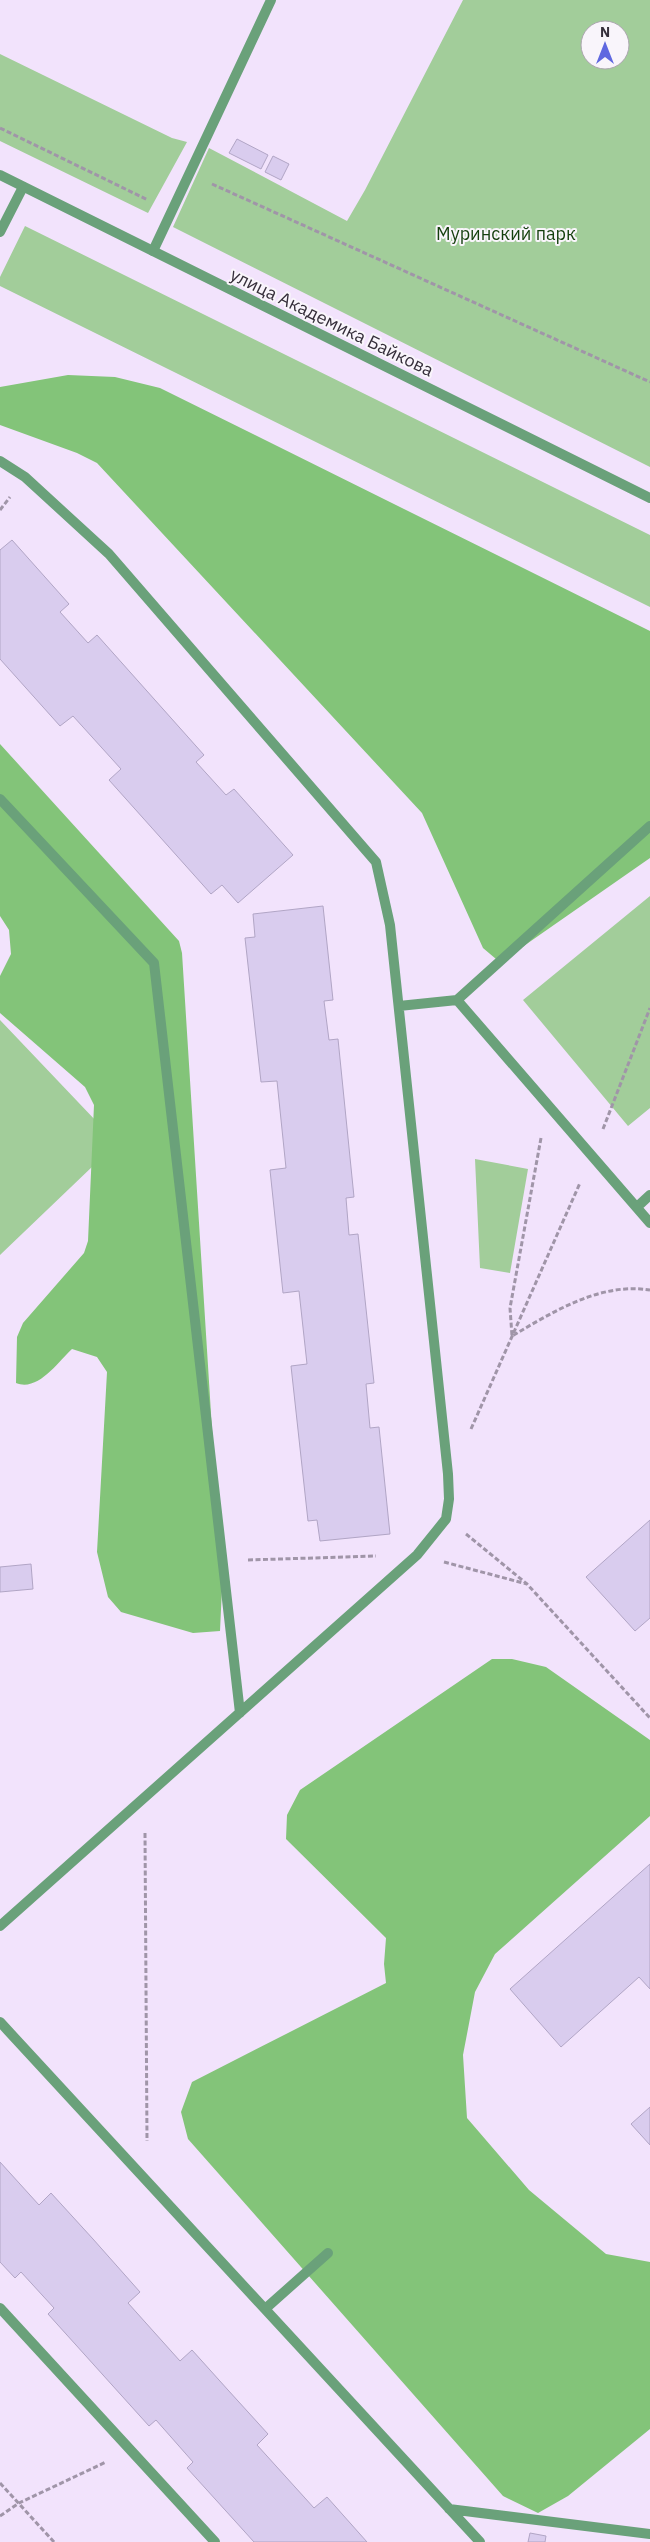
<svg xmlns="http://www.w3.org/2000/svg" width="650" height="2542" font-family="'IBM Plex Sans',sans-serif">
<style>
.green{fill:#a2cd9a;fill-rule:evenodd}
.forest{fill:#83c479}
.building{fill:#d9ccee;stroke:#b1a5c5}
.lines{fill:none;stroke-linecap:round;stroke-linejoin:round}
.path{stroke:#a095a8;stroke-width:3;stroke-dasharray:5 2.5;stroke-linecap:butt}
.service{stroke:#6aa17a;stroke-width:10}
.tertiary{stroke:#6aa17a;stroke-width:10}
.labels{text-anchor:middle;dominant-baseline:central;stroke-width:4;stroke-linejoin:round;paint-order:stroke}
.park-label{font-size:18px;fill:#143f0d;stroke:#f9f5fb}
.street-label{font-size:18px;fill:#362f3b;stroke:#f9f5fb}
</style>
<rect width="100%" height="100%" fill="#f2e3fc"/>
<path class="green" d="M463 0H650V467L173 227 209 148 347 221 365 190ZM590 30H620V60H590Z
M0 54 172 138 187 142 148 213 0 141Z
M25 226 650 535V607L0 286V277Z
M650 896V1108L628 1126 523 1000Z
M0 1020 117 1143 0 1255Z
M475 1159 528 1169 510 1273 480 1268Z"/>
<path class="forest" d="M68 375 115 377 160 388 650 631V858L518 950 496 959 483 948 422 813 97 463 77 453 0 425V387Z
M0 744 179 941 182 953 222 1588 220 1631 193 1633 121 1612 108 1597 97 1552 107 1372 97 1357 72 1349C58 1362 38 1392 16 1383L17 1337 23 1323 84 1253 88 1241 94 1105 85 1087 0 1013V976L11 954 9 930 0 916Z
M492 1659H512L546 1667 650 1740V1816L495 1954 475 1992 463 2055 467 2118 529 2190 606 2254 650 2262V2429L568 2496 538 2513 503 2496 188 2139 181 2112 192 2082 386 1983 384 1964 386 1938 286 1839 287 1815 300 1790Z"/>
<path class="building" d="M237 139 268 155 261 169 229 153Z
M273 156 289 164 281 180 265 172Z
M12 540 69 604 60 612 88 643 97 635 204 755 196 762 226 795 234 789 293 855 238 903 222 885 211 894 109 780 121 769 73 716 60 726 0 659V550Z
M323 906 333 1000 324 1001 329 1040 338 1039 354 1197 346 1198 349 1235 358 1234 374 1383 366 1384 370 1428 379 1427 390 1534 320 1541 317 1520 308 1521 291 1366 307 1364 299 1291 283 1293 270 1170 286 1168 277 1081 261 1082 245 938 255 937 253 914Z
M650 1520V1618L635 1631 586 1577Z
M31 1564 33 1589 0 1592V1567Z
M650 1864V1989L639 1977 561 2047 510 1989Z
M650 2107V2145L631 2124Z
M0 2162 39 2205 51 2193 93 2239 140 2292 128 2303 180 2361 192 2350 228 2390 268 2434 257 2445 314 2508 327 2497 367 2542H254L187 2468 193 2462 156 2420 149 2426 48 2314 54 2308 21 2272 15 2278 0 2262Z
M530 2533 546 2536 545 2542H528Z"/>
<g class="lines">
<path class="path" d="M0 128 148 200
M212 184 650 382
M0 510 10 497
M603 1129 650 1008
M541 1138 510 1308 512 1336C553 1312 600 1282 650 1290
M471 1429 580 1183
M466 1534 527 1584 650 1718
M248 1560 376 1556
M444 1562 527 1584
M145 1833 147 2141
M0 2483 54 2542
M0 2516 19 2503 106 2462"/>
<path class="service" d="M0 232 23 187
M153 251 271 0
M0 461 25 477 109 554 376 862 390 925 448 1474 449 1499 446 1519 417 1555 0 1926
M0 799 154 963 240 1713
M650 826 457 1000 650 1223
M399 1006 457 1000
M637 1207 650 1195
M0 2022 480 2542
M0 2308 215 2542
M265 2309 328 2253
M449 2509 650 2534"/>
<path class="tertiary" d="M0 175 650 498"/>
</g>
<g class="labels">
<g class="park-label">
<text x="506" y="233">Муринский парк</text>
</g>
<g class="street-label">
<text transform="translate(332 322) rotate(26)">улица Академика Байкова</text>
</g>
</g>
<g transform="translate(605 45)"><circle r="24" fill="#f9f5fb" stroke="#aba6ae"/>
<path d="M0-4L9 19L0 12L-9 19Z" fill="#5f68e0"/>
<text y="-8" font-size="14" font-weight="bold" text-anchor="middle" fill="#362f3b">N</text>
</g>
</svg>
